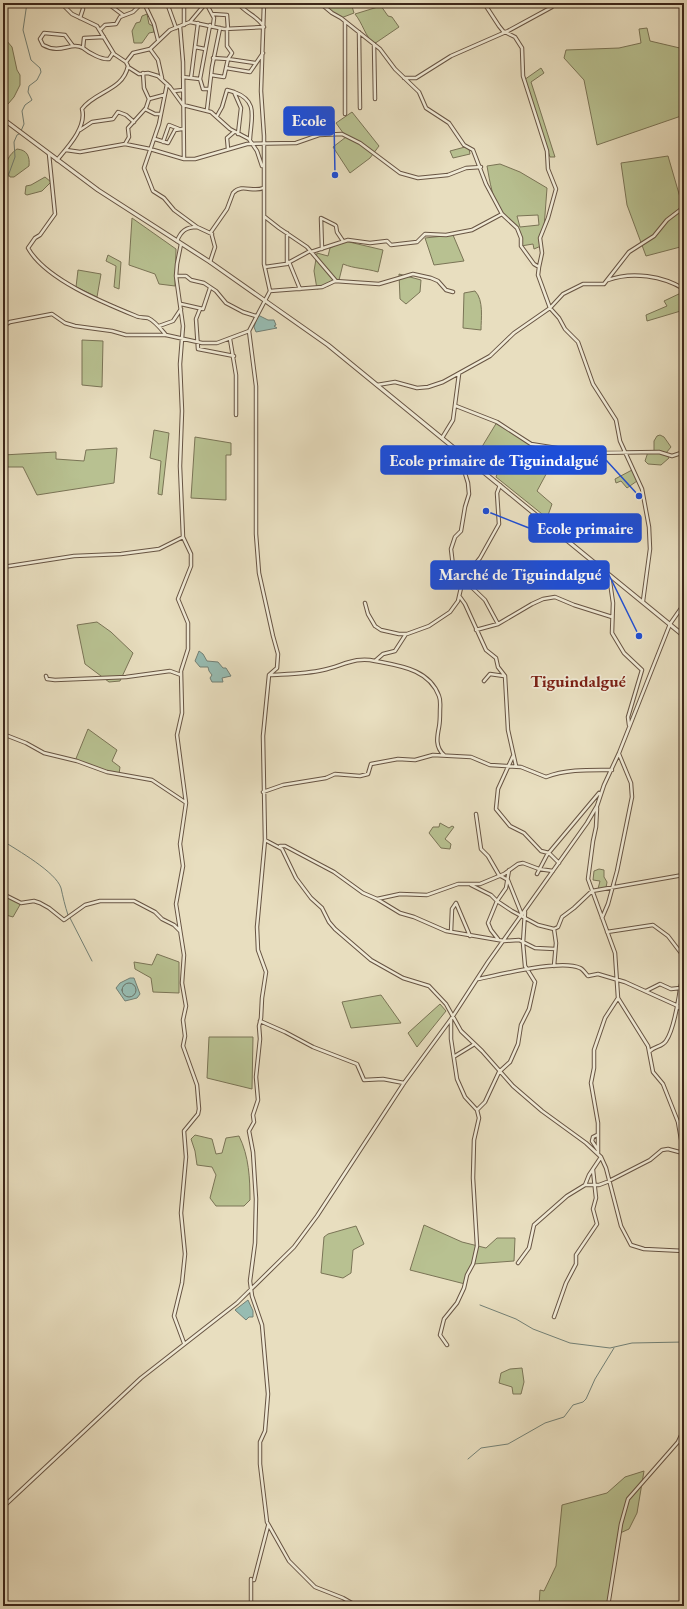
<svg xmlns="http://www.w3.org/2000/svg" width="687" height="1609" font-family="'EB Garamond',serif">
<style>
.green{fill:#b8c191;stroke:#7a7456;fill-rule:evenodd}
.water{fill:#97bcb2;stroke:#738075}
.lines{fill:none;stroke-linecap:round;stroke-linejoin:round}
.shore{stroke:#6a7166;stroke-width:1}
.stream{stroke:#738075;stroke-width:1}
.minor-casing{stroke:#675443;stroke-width:4.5}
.tertiary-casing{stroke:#675443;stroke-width:5}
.minor{stroke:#f0ead5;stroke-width:2.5}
.tertiary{stroke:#f0ead5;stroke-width:3}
.labels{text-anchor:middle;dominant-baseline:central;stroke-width:3.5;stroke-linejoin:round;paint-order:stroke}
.quarter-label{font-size:17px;font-weight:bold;fill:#7a1f14;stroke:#f0ead5}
.leader{fill:none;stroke:#1d4ed8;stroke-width:1.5}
.callout-dot{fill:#1d4ed8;stroke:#f0ead5;stroke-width:1.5}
.callout{fill:#1d4ed8;stroke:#1d4ed8;stroke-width:1.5}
.callout-label{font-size:16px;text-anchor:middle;font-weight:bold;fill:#fff}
</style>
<rect width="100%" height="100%" fill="#e8debf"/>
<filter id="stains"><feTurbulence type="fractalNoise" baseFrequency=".005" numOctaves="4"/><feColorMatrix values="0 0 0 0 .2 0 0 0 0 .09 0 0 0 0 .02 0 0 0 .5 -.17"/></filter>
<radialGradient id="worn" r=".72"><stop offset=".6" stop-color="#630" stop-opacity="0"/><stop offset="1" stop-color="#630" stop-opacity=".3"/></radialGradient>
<path class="green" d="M320 3H351L354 13 341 18 332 13Z
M381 6 388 16 392 17 399 27 374 44C365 36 363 24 355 14Z
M147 14 149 24 153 26 154 32 149 33 142 43H134L132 31 136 23 140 22 142 16Z
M647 28 650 41 684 49 682 99 684 115 597 145 584 80 564 58 566 50 619 48 641 43 639 29Z
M3 40H6L12 47 17 70 20 75V85L14 97 8 104 3 105Z
M541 68 544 73 531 82 555 157H550L524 80Z
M352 112 379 146 370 158 350 173 333 147 346 137 336 123Z
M465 147 469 149 470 154 453 158 450 151Z
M17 149C27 150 30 156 29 166L14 177H10C3 166 7 156 17 149Z
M668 156 684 211V246L646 256 627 205 621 163Z
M500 164 520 172 547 188 544 228 540 238 541 246 534 249 533 244 521 246C521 227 511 227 502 213 492 199 490 182 487 166ZM538 215 539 225 520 227 517 216Z
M45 177 51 182 42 191 27 195 25 194 26 186 31 185Z
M132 218 176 249 175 286 159 284 155 274 129 265Z
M453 235 464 261 434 265 425 238Z
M345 241 383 250 378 272C365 268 355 269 343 264L339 280 328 286 317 289 314 271 317 253 328 256 330 248Z
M108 255 121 262 119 289 114 287 116 266 106 261Z
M78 270 101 274 97 297 76 287Z
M399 274 421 280 420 292 406 304 400 299Z
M475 291C484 300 481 319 481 330L463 328 464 293Z
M683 292 684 310 647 321 646 315 667 306 664 301Z
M82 340 103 341 102 387 82 385Z
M497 422 531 444 547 446 558 452 537 491 552 504 547 518 496 477 500 466 480 450Z
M154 430 169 433 162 495 158 494 161 461 150 458Z
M660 435 664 437 671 447 666 453 669 458 661 465 648 464 645 461 648 452H654V441L657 436Z
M195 437 231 443V455H226V500L191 498Z
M117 448 114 483 37 495 23 467H7V471H3V455L56 452V459L84 461 86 450Z
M632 470 637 481 627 488 621 481 616 483 615 479Z
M97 622 111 632 133 653 120 681 109 682 85 664 77 625Z
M88 729 117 750 112 761 120 767 119 774 107 772 75 761Z
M440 823 449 828 452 826 454 827 445 839 451 844 450 849 441 848 429 833 433 827H439Z
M599 869 604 870V877L607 882 606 888 598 889 600 881 593 880 594 871Z
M3 894 21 903 13 917 6 915 3 923Z
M157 954 179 962V993L153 992 151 978 135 969 134 962 152 965Z
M381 995 401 1023 351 1028 342 1002Z
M440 1004 446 1011 417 1047 408 1033Z
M209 1037H253L252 1089 207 1078Z
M195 1135 212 1139 216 1154 222 1153 226 1138 239 1136C249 1156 250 1179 250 1200L244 1206H216L210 1198 216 1175 212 1167 197 1165 195 1151 191 1139Z
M424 1225 462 1242 486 1248 497 1238H515L514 1261 473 1264 468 1272 465 1284 410 1270Z
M356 1226 364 1244 353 1250 351 1273 343 1278 321 1273 324 1237 328 1234Z
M522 1368 524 1382 521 1394H513L512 1387 499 1383 501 1373 510 1369Z
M644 1471 637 1513 629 1529 618 1534 610 1595 605 1606H539L540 1590 544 1591 556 1566 562 1505 607 1493 625 1477Z"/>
<path class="water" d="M258 315 268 320H274L276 325 274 326 277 328 256 332 254 327Z
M199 651 203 654 207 661 218 662 223 668H226L231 676 222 678 223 682H212L210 678 212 675 209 671 208 667H200L195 661Z
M130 978H134L140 994 137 998 125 1001 116 988 120 983Z
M248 1300 253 1311V1317H249L246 1320 235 1310Z"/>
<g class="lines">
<path class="shore" d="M122 990a7 7 0 1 1 14 0a7 7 0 1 1-14 0Z"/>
<path class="stream" d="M21 131 24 124 22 111 25 105 32 100 28 92 29 86 37 80 41 72 40 68 31 60 23 30 27 3
M3 190 15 157 14 142 17 135 21 133
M3 841C17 850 56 872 61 888 63 897 65 906 68 915
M70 918 92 961
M480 1305 516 1319 533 1329 570 1343 610 1348 632 1343 684 1342
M468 1459 481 1448 508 1444 545 1423 564 1417 573 1405 583 1402 586 1399 595 1379 614 1348"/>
<defs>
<path id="minor" d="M107 3 123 15
M144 3 154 24 158 40
M167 3 176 28
M206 3 214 18 213 26
M238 3C245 13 258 16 264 27
M264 3 261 91 264 136V264L270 291 249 331 256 386V534L259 573 273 636 278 654 277 668 269 675 263 736 265 840 257 927 258 950 266 972 262 998 261 1018 259 1026 260 1039 256 1077 258 1100 253 1115 254 1122 249 1131 253 1152 256 1199 255 1243 250 1281 252 1296 262 1325 268 1394 265 1431 260 1442V1464L267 1522 289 1561 315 1587 343 1598 357 1606
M320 3 332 13 341 18 380 49 395 69 419 92 426 108 449 123 464 145 473 150 486 184 502 214 517 228 521 238V246L534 264 539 267 538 275 550 308 559 318 565 329 578 342 593 384 616 420 620 441 642 489 649 527 650 549 643 601
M484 3 499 26 503 31 515 37 522 48 523 76 547 151 548 169 556 189 548 218 540 238 542 253 539 267
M212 14 227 15 228 29
M80 18 83 9 82 3
M190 22 224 29 264 27
M184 25V3
M180 26 183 62 184 159
M227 29V46L232 53 228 59 255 63
M100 30 105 25 116 24 120 17 133 12 142 3
M359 32 360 108
M104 37 84 38 83 48C89 53 102 60 109 59L113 53
M374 44 375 99
M73 46 65 35 44 33 40 39 43 45C61 55 71 41 83 48
M195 47 205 49
M150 49 158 60 162 78
M126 62 133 53 150 49 170 30 190 22 206 3
M128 67 139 74 148 73 158 76 170 87 183 105 211 112 230 129 249 139 257 151 262 166
M226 68 250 72 263 53
M143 73 144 88 149 99
M211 75 224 77 228 59 213 58
M183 77 191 78 198 23
M191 78 200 79
M404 78H416L451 56 508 31 552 7 555 3
M167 84 159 124 144 168 153 191 164 198 174 210 197 227 212 234
M684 86 682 99 684 112
M208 89H203L200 79 210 25
M174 91 183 90
M234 92C259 101 251 118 250 139
M145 109 155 114H161
M207 110 212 67 220 28
M345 114V22
M217 116 222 107 227 90 234 92 241 108 238 134
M80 130 92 122 113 119 118 112 126 115 134 122
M155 139 168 143 175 130 182 129
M163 142 169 125 179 129
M125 144 129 137 128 128 146 108 149 99 164 95
M228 149 227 138 234 132
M66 150 80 152 125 144 150 149 184 159H195L247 144 296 143 319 135 342 134 360 143 400 173 418 178 448 175 466 168 481 167
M49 154 55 214 40 235 35 238 28 248C45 279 104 303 136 316 139 318 144 317 148 318 155 321 161 329 166 335
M57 160C68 147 87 127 82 109 95 91 123 91 128 66L126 62 114 54 97 26 72 14 61 3
M265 217 279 228 307 247 336 281
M336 226 337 232 343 241
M177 241C181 231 186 227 197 227
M181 244 177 264 176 276 183 326 180 364 182 411 180 466 183 537 191 554V566L178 599 188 623V649L181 671 182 713 177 735 186 803 180 844 183 866 176 904 184 955 182 983 186 1006 183 1020 185 1036 183 1046 197 1085 199 1109 198 1114 184 1131 186 1157 181 1213 185 1254 182 1283 174 1316 184 1343
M322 249 321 218 335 225
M311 252 348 240 370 243 387 241 391 245 417 242 425 234 446 235 472 230 502 214
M210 262 215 247 211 232 227 209 233 193C242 183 253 193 263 188
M289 262 300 289
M287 264V233
M265 267 286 264 310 251
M176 276H186L191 280 204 283 216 291 226 303 243 312 256 316
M608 280C632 271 663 276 684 289
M270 291 322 287 335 281 379 284 413 274 431 278 438 281 446 290 453 292
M181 304 203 309 210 288
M200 309 196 319 198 349 234 356
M3 326 10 322 52 314 65 323 75 326 112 331 126 335H166L202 343H217L249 331
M159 326 173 321 181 309
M230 339 236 375V415
M377 385 395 382 417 388 428 387 443 382 490 356 514 333 550 308 563 294 583 284H604L629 252 654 236 667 220 684 207
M456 406 497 422 531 444 588 453 659 452 672 456 684 452
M442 438 453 420 459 374
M462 454 463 467 468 483 469 494 465 507 461 531 455 537 451 549 453 566 460 576 485 600 498 624
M3 567 74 556 121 554 159 549 183 537
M609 575 613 603 612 633 624 653 642 670 628 717 629 725
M460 597 465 604 486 650 496 658 498 667 505 676 508 730 516 766
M365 603 368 614 375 626 381 630 399 634H407L429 626 450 612 458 601 463 579 480 558 499 524 497 493 500 485
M476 630 498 624 532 604 543 599 555 597 574 605 612 617
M681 634 684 653
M375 661C400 666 429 669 439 696 441 701 440 706 440 711 440 717 440 722 439 727 437 737 435 747 444 755
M270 675C287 674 306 674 323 670 342 666 356 656 375 661L383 654 395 651 406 634
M46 676 47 679 55 680 126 677 170 671 181 675
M484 681 490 674 504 676
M3 734 26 743 44 753 77 761 107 772 152 780 185 802
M513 756 498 789 496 809 510 826 524 833 541 851 549 853 559 863
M263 792 283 785 326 778 335 774 360 776 368 774 371 764 398 759 415 760 433 755 471 757 490 765 521 767 546 777C566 769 590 770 612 770
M597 808 596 827 593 841 588 879 615 953 618 998 648 1046 653 1072 663 1084 678 1122 684 1156
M476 814 481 849 488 856 499 875 508 880 522 915
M265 840 282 849 296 878 311 898 322 908 329 922 335 929 371 960 403 978 429 986 446 1004 461 1031 482 1051 513 1086 542 1111 586 1143 601 1157 606 1168 621 1226 631 1245 644 1249 684 1251
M280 846H285L334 872 363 893 377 899 400 894 427 895 458 884H480L504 874 518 864 523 863 539 869 553 871
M537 874 547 855 599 793
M471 885 491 895 497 901 512 911 538 925 554 929 558 927 562 917 574 908 592 891 683 875
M3 894 21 903 34 901 40 903 49 908 64 920 85 905 100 901H134L155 912 162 919 174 925 180 931
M377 899 400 913 414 917 446 931 504 941 519 940 535 948 555 949
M456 903 470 936
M602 918 608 904 617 871 632 797 631 783 619 754
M451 932 452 909 456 903
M607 932 653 925 668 936 684 957
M498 939 491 930 488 923 497 901 506 888 509 870
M554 966 556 943 554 929
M478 979C499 975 561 959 580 968 583 969 586 974 588 976L598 974 625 982 678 1006
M646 991 660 984 671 989 680 988
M678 1007 684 1012
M260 1021 285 1032 313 1047 357 1064 364 1080 383 1079 404 1083
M650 1051C655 1046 662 1047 666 1041 673 1031 677 1008 679 996 680 990 680 983 684 977
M455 1056 473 1045
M477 1110 485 1102 499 1072 510 1062 518 1044 521 1025 529 1009 535 982 525 966 523 943 525 912
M597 1135 593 1137 592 1141 598 1150
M598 1154V1123L591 1083 594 1068V1050L605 1018 618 998
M585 1185H599L607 1182 650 1160 662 1150 668 1149 683 1153
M518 1263 529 1248 534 1225 567 1196 585 1185 589 1175 601 1157
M554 1317 566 1283 576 1264V1255L597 1224 593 1209 596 1198 593 1170
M447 1345 440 1335 444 1319 457 1303 464 1288 467 1275 473 1264 477 1246 473 1178 474 1140 479 1118 477 1110 465 1097 457 1079 451 1039V1019
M3 1507 141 1378 237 1303 294 1247 317 1216 404 1083 451 1019 488 962 587 823 597 806 604 785 619 753 670 624 684 604
M251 1579V1606
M254 1580 268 1526
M608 1606 621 1524 628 1499 678 1442 684 1429"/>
<path id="tertiary" d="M3 119 98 190 210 262 328 345 684 636"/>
</defs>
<use href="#minor" class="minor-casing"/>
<use href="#tertiary" class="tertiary-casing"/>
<use href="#minor" class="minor"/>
<use href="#tertiary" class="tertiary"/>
</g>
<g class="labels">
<g class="quarter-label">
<text x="578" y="681">Tiguindalgué</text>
</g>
</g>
<path class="leader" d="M335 175L334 121M639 496L606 460M486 511L529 528M639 636L609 575"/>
<g class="callout-dot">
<circle cx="335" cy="175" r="4"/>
<circle cx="639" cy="496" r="4"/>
<circle cx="486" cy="511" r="4"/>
<circle cx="639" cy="636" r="4"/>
</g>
<g class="callout">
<rect x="284" y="107" width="50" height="28" rx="4"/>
<rect x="381" y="446" width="225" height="28" rx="4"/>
<rect x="529" y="514" width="112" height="28" rx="4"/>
<rect x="431" y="561" width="178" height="28" rx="4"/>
</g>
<g class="callout-label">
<text x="309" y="126">Ecole</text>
<text x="494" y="466">Ecole primaire de Tiguindalgué</text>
<text x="585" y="534">Ecole primaire</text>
<text x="520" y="580">Marché de Tiguindalgué</text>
</g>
<rect width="687" height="1609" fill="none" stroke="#e8debf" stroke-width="16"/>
<rect x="4" y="4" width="679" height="1601" fill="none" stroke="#3c261a" stroke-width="2"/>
<rect x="8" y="8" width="671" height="1593" fill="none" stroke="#3c261a"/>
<rect width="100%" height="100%" filter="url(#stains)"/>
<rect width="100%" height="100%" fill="url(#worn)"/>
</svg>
